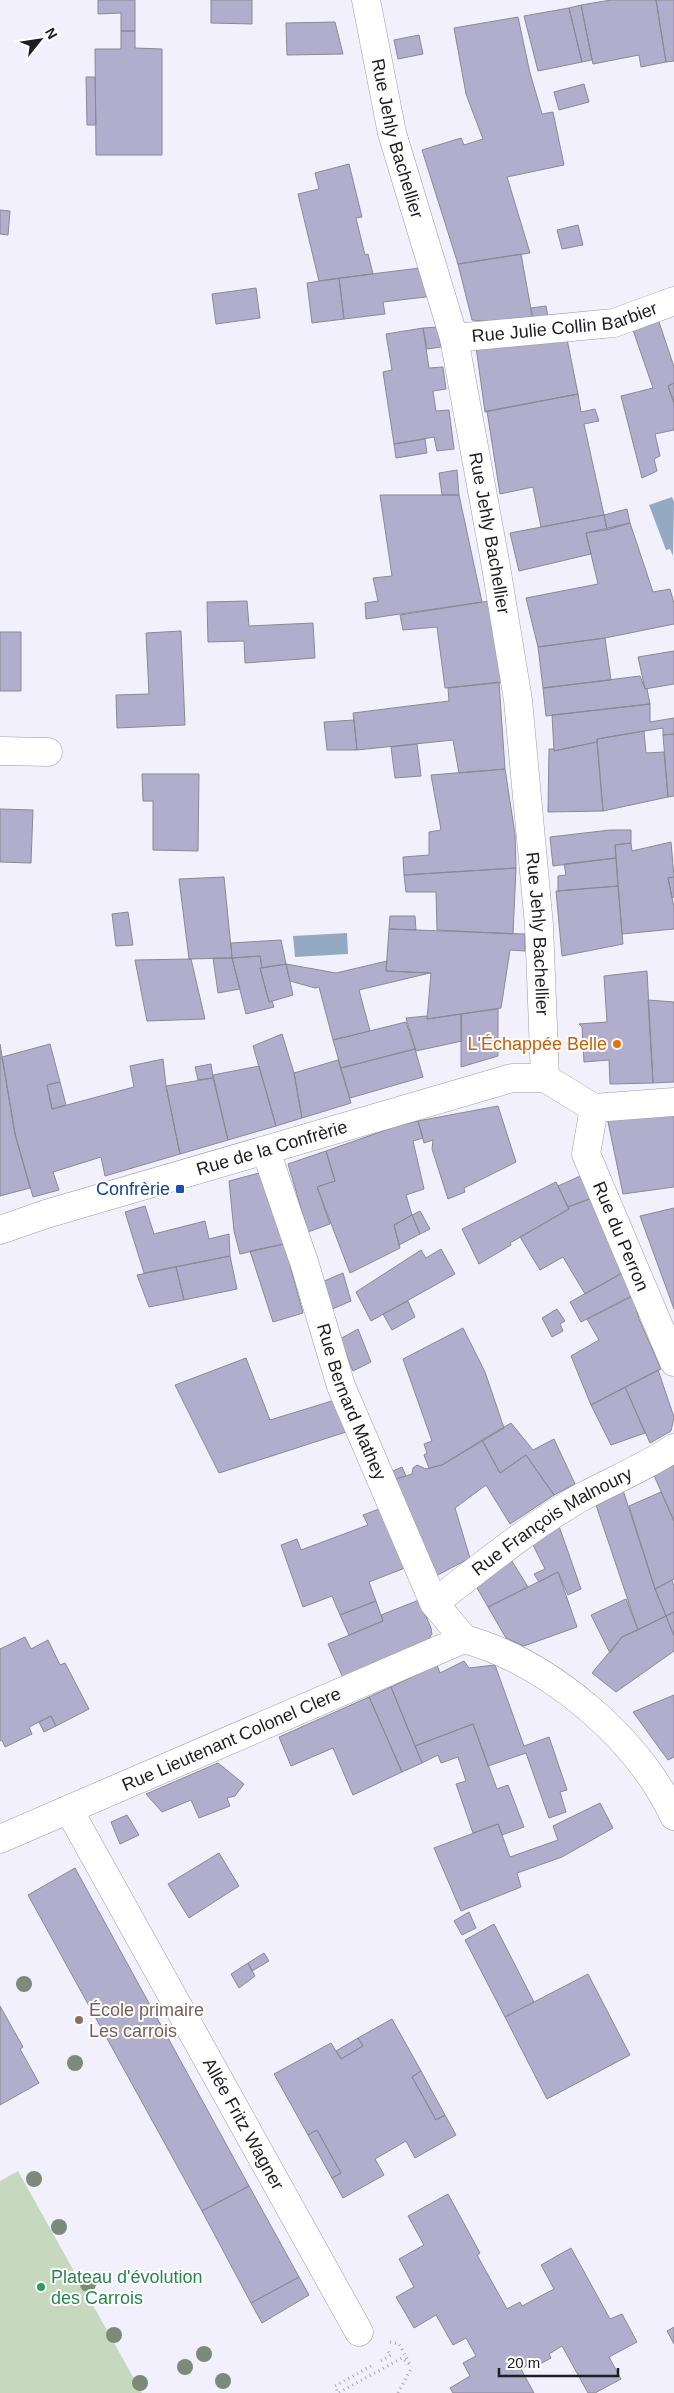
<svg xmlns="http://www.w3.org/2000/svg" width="674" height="2393" font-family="Helvetica,sans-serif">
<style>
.green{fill:#c6d9bf}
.water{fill:#94aac3}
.building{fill:#b1adcc;stroke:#8a8994}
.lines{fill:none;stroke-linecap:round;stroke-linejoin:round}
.minor-casing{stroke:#9c9ba6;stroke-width:29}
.path{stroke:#a7a7b0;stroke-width:3;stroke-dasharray:1 4;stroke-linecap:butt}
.minor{stroke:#fff;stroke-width:28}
.tree{fill:#7c8a79}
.food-dot{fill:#e8710a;stroke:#fff;stroke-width:2}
.transit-dot{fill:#1a4fb4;stroke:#fff;stroke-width:2}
.education-dot{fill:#8d6e63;stroke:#fff;stroke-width:2}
.leisure-dot{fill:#2e9e5b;stroke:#fff;stroke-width:2}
.labels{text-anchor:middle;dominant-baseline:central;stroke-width:4;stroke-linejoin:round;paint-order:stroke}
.street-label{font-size:18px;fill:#1e1e22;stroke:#fff}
.food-label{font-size:18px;fill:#c56008;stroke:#fff;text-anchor:end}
.transit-label{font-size:18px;fill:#164399;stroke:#fff;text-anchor:end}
.education-label{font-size:18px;fill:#785e54;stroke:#fff;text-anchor:start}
.leisure-label{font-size:18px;fill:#27864d;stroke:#fff;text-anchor:start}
</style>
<rect width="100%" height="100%" fill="#f1f0fc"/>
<path class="green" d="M18 2171 142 2393H0V2181Z"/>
<path class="water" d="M672 497 674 502 673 556 670 549 666 550 649 505Z
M347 933 348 954 295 957 293 936Z"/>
<path class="building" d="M98 0H135V31H121V13L98 14Z
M211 0H252V24L211 23Z
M611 0H656L666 62 641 67 639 55 593 64 581 5Z
M656 0H674V61L666 62Z
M581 5 592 60 582 62 569 8Z
M569 8 582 62 538 71 524 16Z
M518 17 530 73 542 114 553 112 564 165 507 177 530 253 458 264 422 150 461 138 464 145 483 139 466 94 454 28Z
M335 22 343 54 287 55 286 23Z
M121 31H135V48L162 49V155H96L95 49H121Z
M419 35 423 54 398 59 394 40Z
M86 77H95L96 125H87Z
M584 84 589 102 559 110 554 92Z
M349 164 362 217 356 218 365 255 368 254 373 274 319 281 298 194 319 189 315 173Z
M0 210 10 211 8 235 0 234Z
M578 225 583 245 562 249 557 230Z
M521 254 534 326 472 320 458 264Z
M428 267 434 296 383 302 385 314 344 319 339 278Z
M339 278 344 319 312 323 307 283Z
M256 288 260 318 216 324 212 294Z
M546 306 549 323 534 326 531 308Z
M658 319 674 367V383L668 386 674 403V430L655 434 660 456 654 459 657 471 642 478 621 396 653 388 632 327Z
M438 327 441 347 427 349 423 328Z
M423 328 429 368 443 367 446 389 433 391 436 411 449 410 454 449 437 451 434 437 394 444 383 372 392 370 386 334Z
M567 339 578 394 485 412 476 347Z
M674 383V403L668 386Z
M578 394 581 412 595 409 599 421 584 424 604 515 541 527 533 487 500 494 487 411Z
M425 439 427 453 396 458 394 444Z
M457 470 459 495H442L439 473Z
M380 495H459L482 602 366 619 365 603 378 601 373 578 392 576Z
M627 509 630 523 607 530 604 515Z
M604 515 607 530 586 533 591 554 519 571 510 533Z
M630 523 653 592 670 589 674 603V624L605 638 538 647 526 598 598 584 586 533Z
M496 600 507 682 445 688 437 627 403 630 400 615Z
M247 601 249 626 313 623 315 658 245 663 244 641 208 642 207 602Z
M181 631 185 725 117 728 116 695 149 694 146 633Z
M0 632H21V691H0Z
M605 638 611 680 543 688 538 647Z
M674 651V684L645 689 638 657Z
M640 676 645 689H647L650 704 546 716 543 688Z
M499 682 505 769 459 773 453 740 357 750 353 713 449 701 448 688Z
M650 704V722L674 718V734L663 735V728L597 739V742L554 751 552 715Z
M354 720 357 750H327L324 722Z
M644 731 646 753 664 752 668 797 603 811 597 739Z
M674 734V796L668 797 663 735Z
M597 742 603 811 548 812 549 749H554V751Z
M417 744 421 776 395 778 391 747Z
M505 769 515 834 516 868 404 875 403 857 429 855V832L441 830 431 775Z
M142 774H199L198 851 153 850V801H143Z
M0 809 33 810 31 863 0 862Z
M610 830H631V843L615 845 616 858 553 866 550 837Z
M671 842 674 877 668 878 674 907V929L622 934 615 845 631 843 632 851Z
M616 858 618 886 558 891V876L566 875 564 864Z
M516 868 513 934 437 930 436 892H406L404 875Z
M224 877 232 958 189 959 179 879Z
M674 877V897L672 898 668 878Z
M618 886 623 944 562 956 556 891Z
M128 912 133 945 116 946 112 914Z
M390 916H415L416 930 389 929Z
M389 929 525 934V951L510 950 501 1008 427 1019 431 973 386 971Z
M281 940 286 964 262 968 260 956 232 958 231 943Z
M260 956 262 968H260L269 1002 272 1001 274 1007 246 1014 232 958Z
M213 958H232L240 989 218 993Z
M191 959 205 1019 147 1021 135 960Z
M387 961 386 971 430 973 359 990 370 1031 333 1040 319 987 315 988 290 981 286 964 336 973Z
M286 964 293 995 269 1002 260 968Z
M647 971 653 1083 610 1084 609 1060 584 1062 582 1027 579 1024 607 1022 604 976Z
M648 1000 674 1002V1082L653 1083Z
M498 1009V1056L461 1067V1014Z
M461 1014 462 1041 416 1051 406 1018 427 1016V1019Z
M406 1022 415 1049 341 1068 333 1040Z
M282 1034 294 1073 302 1118 276 1126 253 1046Z
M0 1044 15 1134 30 1188 0 1196Z
M50 1044 60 1082 47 1085 52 1109 134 1087 130 1066 163 1059 166 1086 180 1154 105 1176 101 1157 53 1172 59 1190 33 1197 15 1134 2 1057Z
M415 1049 423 1077 350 1098 341 1068Z
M338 1060 351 1103 302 1118 294 1073Z
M211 1064 213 1078 198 1080 195 1067Z
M259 1066 276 1126 228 1140 213 1075Z
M213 1078 228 1140 180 1154 166 1086Z
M60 1082 66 1105 52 1109 47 1085Z
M498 1106 516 1162 464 1188 465 1192 448 1199 432 1149 433 1140 424 1143 418 1121Z
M674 1115V1187L623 1194 607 1117Z
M418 1121 423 1138 413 1141 424 1189 406 1195 412 1215 394 1225 400 1248 350 1273 317 1187 335 1181 326 1151 397 1126Z
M326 1151 335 1181 317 1187 330 1224 308 1232 288 1164Z
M263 1172 284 1244 240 1254 234 1231 229 1181Z
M585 1174 594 1197 568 1207 558 1186Z
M556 1182 569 1209 510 1243 511 1245 479 1264 462 1229Z
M590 1199 624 1272 585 1294 563 1257 540 1270 520 1237 569 1209 568 1207Z
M145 1206 154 1234 205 1221 209 1239 229 1234 230 1256 144 1273 125 1212Z
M674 1208V1309L640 1216Z
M420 1211 430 1229 420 1234 412 1215Z
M412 1215 420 1234 399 1245 394 1225Z
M284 1244 303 1313 273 1322 250 1251Z
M441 1249 455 1274 371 1321 356 1292 421 1250 426 1258Z
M230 1256 237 1289 184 1300 176 1267Z
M176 1267 184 1300 149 1307 137 1275Z
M624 1272 635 1294 581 1322 570 1302Z
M343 1273 351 1301 330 1310 322 1282Z
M633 1296 639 1319 661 1369 591 1405 571 1356 599 1340 587 1319Z
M408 1301 415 1317 392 1330 383 1314Z
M557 1309 565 1321 560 1324 563 1331 552 1337 542 1318Z
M463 1328 485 1372 504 1428 442 1465 429 1468 424 1455 427 1453 424 1444 432 1441 403 1359Z
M358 1329 371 1362 353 1371 340 1339Z
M246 1358 270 1420 335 1400 346 1432 219 1473 175 1385Z
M658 1370 674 1417 671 1431 650 1443 625 1387Z
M625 1387 645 1433 611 1445 591 1405Z
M511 1423 533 1450 554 1439 575 1484 554 1495 526 1455 500 1473 482 1440Z
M482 1440 500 1473 526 1455 554 1495 510 1524 486 1485 455 1508 470 1558 434 1577 396 1479 412 1474 413 1468 417 1465 426 1469 442 1465Z
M674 1462V1521L653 1473Z
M402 1467 406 1476 396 1479 393 1471Z
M623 1490 655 1589 666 1616 638 1630 596 1505Z
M661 1492 674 1521V1579L655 1589 629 1506Z
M379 1509 405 1568 369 1582 376 1601 340 1615 332 1596 303 1607 281 1545 297 1539 301 1550 368 1525 363 1515Z
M559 1526 581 1589 568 1595 558 1572 539 1582 534 1574 545 1569 531 1541Z
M510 1558 528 1587 488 1607 476 1586Z
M558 1572 577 1627 524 1646 506 1638 488 1607Z
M672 1580 674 1586V1612L666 1616 655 1589Z
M626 1599 638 1630 622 1637 610 1653 591 1615Z
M419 1600 431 1628 432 1634 428 1640 344 1680 328 1644 383 1621 381 1615Z
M376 1601 383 1621 349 1635 340 1615Z
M674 1612V1636L666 1616Z
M666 1616 674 1636V1651L616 1692 592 1673 622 1637Z
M25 1637 31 1649 48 1640 60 1665 65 1663 89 1709 56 1726 51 1716 29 1727 32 1734 5 1747 2 1740 0 1741V1649Z
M464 1661 469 1668 495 1665 524 1746 549 1737 567 1790 560 1792 566 1812 549 1818 526 1753 488 1766 473 1724 415 1746 391 1687 437 1665 440 1673Z
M391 1687 422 1763 402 1772 369 1697Z
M674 1695V1757L668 1760 633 1712Z
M369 1697 402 1772 353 1795 333 1748 291 1766 279 1737Z
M51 1716 56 1726 44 1732 39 1722Z
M473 1724 497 1789 508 1785 524 1827 502 1835 498 1824 473 1833 456 1784 466 1781 458 1757 441 1763 438 1755 422 1763 415 1746Z
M218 1763 244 1784 235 1796 227 1798 230 1806 199 1818 191 1800 162 1812 146 1794Z
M600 1803 613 1828 562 1857 517 1873 521 1887 461 1911 434 1848 498 1824 510 1857 558 1840 553 1826Z
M127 1815 139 1835 120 1844 111 1822Z
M219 1853 239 1886 189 1918 168 1884Z
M75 1868 249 2186 202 2211 28 1895Z
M469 1912 476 1928 462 1935 454 1921Z
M494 1924 534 2002 505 2017 465 1940Z
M264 1953 269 1961 252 1971 248 1963Z
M248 1963 255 1976 239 1988 231 1974Z
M588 1974 630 2055 547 2099 505 2017Z
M0 2006 23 2047 20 2049 39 2083 0 2105Z
M392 2019 421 2071 412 2077 436 2120 445 2115 456 2135 415 2158 406 2141 375 2159 384 2175 343 2198 332 2178 341 2173 317 2130 308 2135 274 2074 331 2043 341 2059 363 2046 358 2038Z
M358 2038 363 2046 341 2059 336 2051Z
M421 2071 445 2115 436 2120 412 2077Z
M317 2130 341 2173 332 2178 308 2135Z
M249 2186 299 2277 251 2303 202 2211Z
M448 2194 480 2253 477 2255 507 2309 520 2302 522 2306 554 2289 541 2265 571 2248 610 2319 622 2314 637 2342 609 2357 621 2379 595 2393H588L562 2346 549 2354 551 2358 536 2366 534 2362 521 2369 534 2393H453L450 2388 470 2376 463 2363 476 2356 466 2338 453 2345 436 2315 414 2328 396 2297 414 2287 399 2259 424 2245 408 2216Z
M299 2277 309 2295 262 2323 251 2303Z
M674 2327V2344L667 2331Z"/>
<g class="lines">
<defs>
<g id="minor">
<path id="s1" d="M366 0 392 133 454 338 496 567 518 700 539 925 545 1078"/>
<path id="s2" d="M454 338 614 323 674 301"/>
<path d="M0 751 48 752"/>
<path d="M545 1078 594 1108 674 1102"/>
<path id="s3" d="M594 1108 586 1154 674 1362"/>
<path id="s4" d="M266 1151 305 1265 341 1386 434 1603 464 1639"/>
<path id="s5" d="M0 1230 46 1214 512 1078H545"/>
<path id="s6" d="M434 1603C481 1567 528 1528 580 1498 611 1481 644 1468 674 1448"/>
<path d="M464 1639C548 1662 637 1737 674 1816"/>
<path id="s7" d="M69 1810 359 2332"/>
<path id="s8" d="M0 1839 464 1639"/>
</g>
</defs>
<use href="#minor" class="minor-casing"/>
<path class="path" d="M390 2342 399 2344 410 2364
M381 2361 391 2355 387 2350
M371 2366 335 2386 338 2393 402 2358 412 2367
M398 2393 412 2367"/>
<use href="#minor" class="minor"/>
</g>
<g class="tree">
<circle cx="24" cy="1984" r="8"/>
<circle cx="75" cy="2063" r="8"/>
<circle cx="34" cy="2179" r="8"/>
<circle cx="59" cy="2227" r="8"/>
<circle cx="88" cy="2284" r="8"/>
<circle cx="114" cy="2335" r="8"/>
<circle cx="204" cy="2354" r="8"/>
<circle cx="185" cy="2367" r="8"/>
<circle cx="223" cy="2381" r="8"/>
<circle cx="140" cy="2383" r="8"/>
</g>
<circle class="food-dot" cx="617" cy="1044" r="5"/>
<rect class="transit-dot" x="175" y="1184" width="10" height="10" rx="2.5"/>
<circle class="education-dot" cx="79" cy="2020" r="5"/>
<circle class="leisure-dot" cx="41" cy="2287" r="5"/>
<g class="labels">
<g class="street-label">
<text stroke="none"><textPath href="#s1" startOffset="142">Rue Jehly Bachellier</textPath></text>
<text stroke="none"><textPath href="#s2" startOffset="112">Rue Julie Collin Barbier</textPath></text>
<text stroke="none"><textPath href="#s1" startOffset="548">Rue Jehly Bachellier</textPath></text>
<text stroke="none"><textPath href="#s1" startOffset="952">Rue Jehly Bachellier</textPath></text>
<text stroke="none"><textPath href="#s5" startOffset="284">Rue de la Confrèrie</textPath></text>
<text stroke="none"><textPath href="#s3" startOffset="136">Rue du Perron</textPath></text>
<text stroke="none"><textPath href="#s4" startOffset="265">Rue Bernard Mathey</textPath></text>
<text stroke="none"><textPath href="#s6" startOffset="144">Rue François Malnoury</textPath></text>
<text stroke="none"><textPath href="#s8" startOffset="252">Rue Lieutenant Colonel Clere</textPath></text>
<text stroke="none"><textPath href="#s7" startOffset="359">Allée Fritz Wagner</textPath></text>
</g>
<g class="food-label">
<text x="607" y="1044">L'Échappée Belle</text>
</g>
<g class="transit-label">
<text x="170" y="1189">Confrèrie</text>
</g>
<g class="education-label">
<text x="89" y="2010">École primaire<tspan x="89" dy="21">Les carrois</tspan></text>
</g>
<g class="leisure-label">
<text x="51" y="2277">Plateau d'évolution<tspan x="51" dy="21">des Carrois</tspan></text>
</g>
</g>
<g transform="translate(40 40) rotate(60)" stroke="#ffffff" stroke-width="4" paint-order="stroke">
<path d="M0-4L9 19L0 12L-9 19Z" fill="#1e1e22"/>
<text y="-8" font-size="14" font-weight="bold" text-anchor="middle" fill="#1e1e22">N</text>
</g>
<path d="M499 2368v8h119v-8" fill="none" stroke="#1e1e22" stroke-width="2.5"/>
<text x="507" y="2368" font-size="15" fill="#1e1e22" stroke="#ffffff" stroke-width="4" paint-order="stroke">20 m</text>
</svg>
